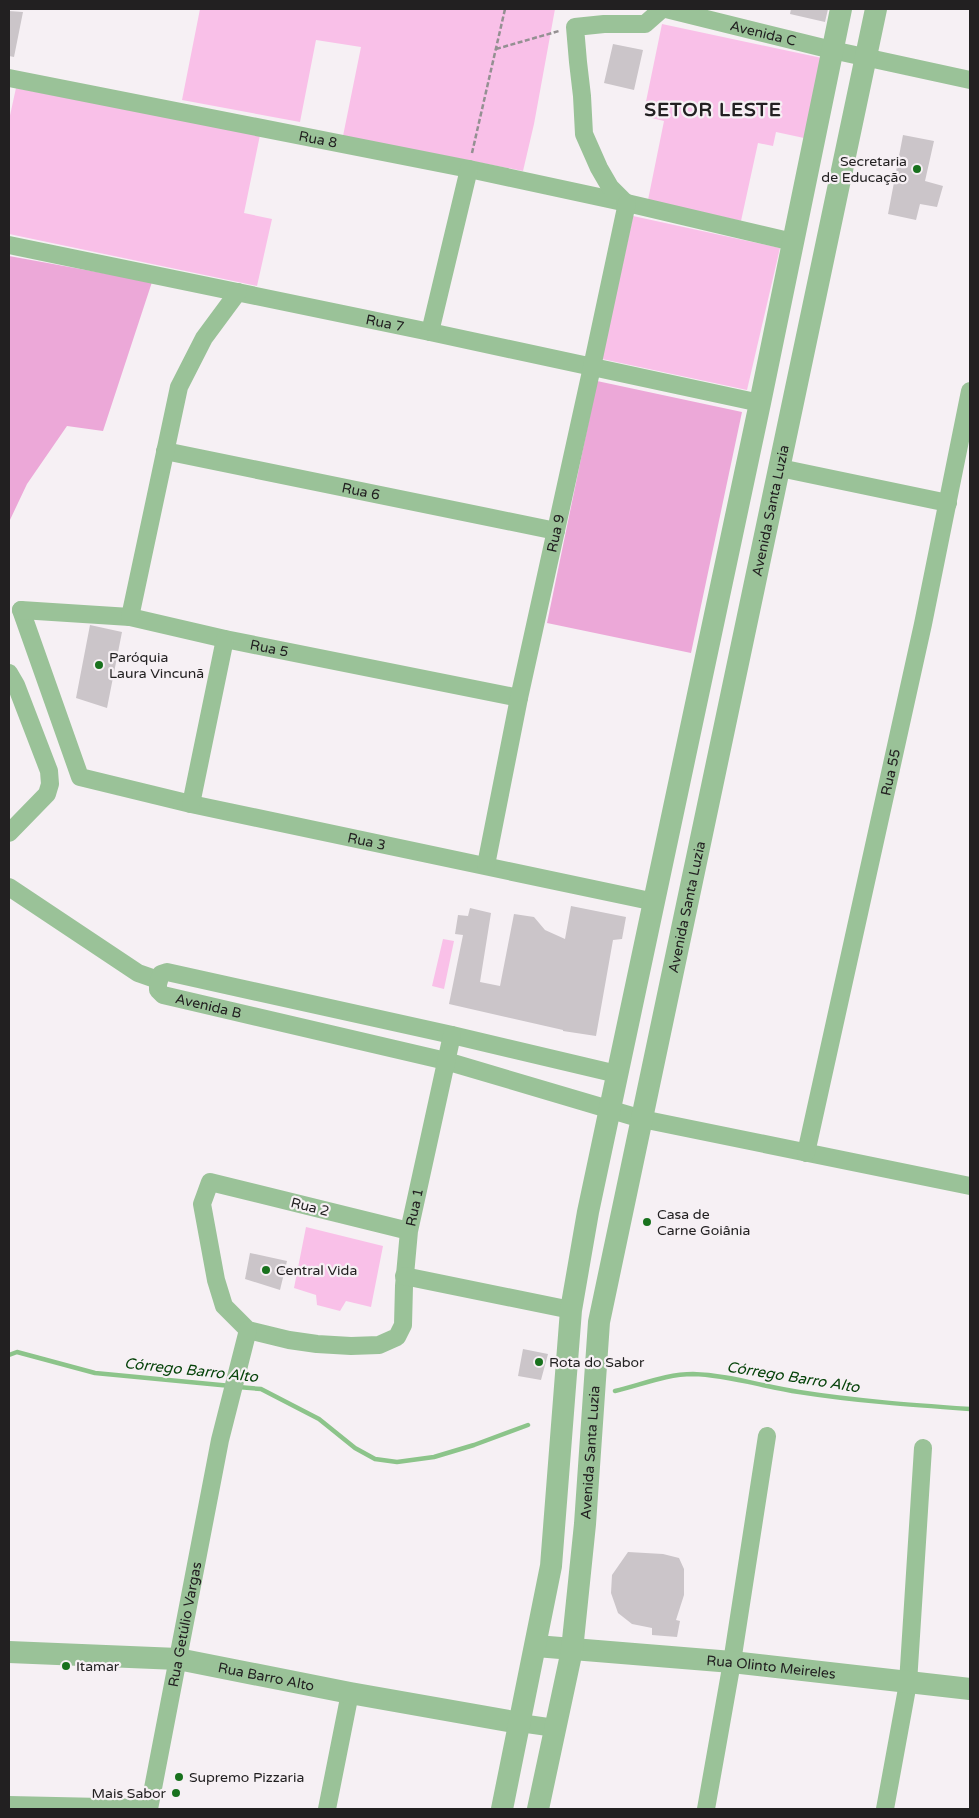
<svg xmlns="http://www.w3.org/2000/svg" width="979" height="1818" font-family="'Varela Round',sans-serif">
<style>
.green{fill:#f9c0e8}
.forest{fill:#eca8d8}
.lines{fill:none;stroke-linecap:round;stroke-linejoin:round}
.stream{stroke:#8cc48a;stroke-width:4.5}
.building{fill:#cbc5c9}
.path{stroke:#949092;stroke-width:2.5;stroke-dasharray:5 2.5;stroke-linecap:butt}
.minor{stroke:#9ac298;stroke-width:18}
.tertiary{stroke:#9ac298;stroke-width:22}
.poi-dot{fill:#18711d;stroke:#f6f0f4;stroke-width:2}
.labels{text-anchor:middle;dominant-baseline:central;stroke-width:4.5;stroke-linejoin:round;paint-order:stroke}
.street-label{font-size:14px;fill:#222021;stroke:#f6f0f4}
.poi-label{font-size:14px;fill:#222021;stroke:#f6f0f4;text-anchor:start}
.water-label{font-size:15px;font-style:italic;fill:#06430a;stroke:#f6f0f4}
.district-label{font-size:19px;font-weight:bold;letter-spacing:1px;fill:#222021;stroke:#f6f0f4}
</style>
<rect width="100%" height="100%" fill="#f6f0f4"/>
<path class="green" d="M200 9H555L534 124 523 171 343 136 361 47 316 40 300 122 182 100Z
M662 24 822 58 804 138 776 132 773 146 758 143 741 221 648 200 664 121 643 116Z
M16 88 260 135 244 213 272 219 257 286 9 234V120Z
M633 216 780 248 747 390 602 359Z
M443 939 454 941 444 989 432 986Z
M306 1227 383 1246 371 1307 346 1301 340 1311 317 1305 316 1295 294 1288Z"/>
<path class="forest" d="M9 256 152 282 103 431 67 426 27 484 9 522Z
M597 381 742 412 691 653 547 623Z"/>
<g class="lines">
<path class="stream" d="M9 1355 17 1352 95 1373 231 1386
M238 1387 261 1389 319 1419 355 1448 375 1459 397 1462 434 1457 474 1445 528 1425
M615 1391C641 1385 666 1374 693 1374 729 1375 764 1387 799 1392 856 1401 913 1405 970 1409"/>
</g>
<path class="building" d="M791 9H828L825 22 790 14Z
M9 11 23 12 14 57 9 56Z
M613 44 643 50 634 90 604 83Z
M903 135 934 141 925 181 943 186 937 207 920 204 916 220 888 214Z
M90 625 122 632 107 708 76 698Z
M571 906 626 917 622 939 613 940 596 1036 563 1031V1030L449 1004 463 935 455 934 458 915 468 916 470 908 491 913 480 982 500 986 514 914 534 917 545 930 565 939Z
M250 1253 287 1261 280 1290 245 1279Z
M523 1349 548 1354 541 1380 518 1376Z
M628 1552 663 1554 679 1558 684 1569V1595L676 1620 680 1621 677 1637 652 1635V1628L632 1624 618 1613 611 1593 612 1575Z"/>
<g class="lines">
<path class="path" d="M496 49 559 31
M472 153 505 9"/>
<g class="minor">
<path id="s1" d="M666 9 832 50 970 80"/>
<path id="s2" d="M9 78 469 169 627 203 793 242"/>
<path d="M626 203 610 187 599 168 584 134 582 96 578 62 575 27 604 24H645L662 9"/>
<path id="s3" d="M9 245 430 332 760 403"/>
<path d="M430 332 469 169"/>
<path id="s4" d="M165 451 556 531"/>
<path d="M780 468 948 503"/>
<path id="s5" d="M21 610 80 777 191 804 655 902"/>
<path id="s6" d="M21 610 130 617 225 639 519 698"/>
<path d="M130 617 179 387 204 338 238 292"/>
<path d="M9 673 16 685 49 771 50 784 47 794 9 833"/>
<path d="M191 804 225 639"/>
<path id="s7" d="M486 865 519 698 592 367 627 203"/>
<path d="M9 887 138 973 158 980"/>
<path id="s8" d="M617 1074 452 1035 167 972 161 974 158 984V990L163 995 446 1061 642 1119 970 1186"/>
<path id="s9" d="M806 1153 923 624 970 391"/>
<path id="s10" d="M409 1231 210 1182 202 1204 216 1280 224 1306 248 1330 289 1340 317 1344 351 1346 379 1345 397 1337 403 1325 404 1286 409 1231 452 1035"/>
<path d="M404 1276 571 1310"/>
<path d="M520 1723 555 1728"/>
<path d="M9 1805 149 1808"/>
<path id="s11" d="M149 1809 220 1440 248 1330"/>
<path d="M327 1809 350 1693"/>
<path d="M706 1809 732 1662 767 1436"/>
<path d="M885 1809 908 1683 923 1448"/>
</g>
<g class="tertiary">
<path id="s12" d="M536 1646 732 1662 970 1689"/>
<path id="s13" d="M9 1652 178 1659 350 1693 520 1723"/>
<path d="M502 1809 551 1566 571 1310 588 1212 760 403 841 9"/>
<path id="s14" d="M538 1809 572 1650 585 1524 599 1322 876 9"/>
</g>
</g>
<g class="poi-dot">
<circle cx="917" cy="169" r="5"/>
<circle cx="99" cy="665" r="5"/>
<circle cx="647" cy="1222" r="5"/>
<circle cx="266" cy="1270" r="5"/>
<circle cx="539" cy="1362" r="5"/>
<circle cx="66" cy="1666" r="5"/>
<circle cx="179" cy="1777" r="5"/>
<circle cx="176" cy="1793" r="5"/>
</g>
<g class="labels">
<g class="street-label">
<text stroke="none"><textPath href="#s1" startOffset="100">Avenida C</textPath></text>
<text stroke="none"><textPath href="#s2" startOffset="315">Rua 8</textPath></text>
<text stroke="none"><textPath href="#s3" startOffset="384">Rua 7</textPath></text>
<text stroke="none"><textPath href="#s4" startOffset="200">Rua 6</textPath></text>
<text stroke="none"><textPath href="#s14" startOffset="1321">Avenida Santa Luzia</textPath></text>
<text stroke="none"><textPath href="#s7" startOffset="339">Rua 9</textPath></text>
<text stroke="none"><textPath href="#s6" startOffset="252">Rua 5</textPath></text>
<text stroke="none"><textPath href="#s9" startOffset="390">Rua 55</textPath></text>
<text stroke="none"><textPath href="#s5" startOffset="471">Rua 3</textPath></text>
<text stroke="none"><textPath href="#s14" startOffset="916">Avenida Santa Luzia</textPath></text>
<text stroke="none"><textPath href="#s8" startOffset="538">Avenida B</textPath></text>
<text transform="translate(310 1207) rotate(14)">Rua 2</text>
<text stroke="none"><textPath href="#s10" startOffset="651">Rua 1</textPath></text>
<text stroke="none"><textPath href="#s14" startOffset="361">Avenida Santa Luzia</textPath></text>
<text stroke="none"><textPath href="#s11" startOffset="188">Rua Getúlio Vargas</textPath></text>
<text stroke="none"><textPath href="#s12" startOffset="236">Rua Olinto Meireles</textPath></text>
<text stroke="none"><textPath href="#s13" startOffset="259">Rua Barro Alto</textPath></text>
</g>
<g class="poi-label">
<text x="907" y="161" text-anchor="end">Secretaria<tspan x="907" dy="16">de Educação</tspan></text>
<text x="109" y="657">Paróquia<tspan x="109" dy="16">Laura Vincunã</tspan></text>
<text x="657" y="1214">Casa de<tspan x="657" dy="16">Carne Goiânia</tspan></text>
<text x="276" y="1270">Central Vida</text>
<text x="549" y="1362">Rota do Sabor</text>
<text x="76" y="1666">Itamar</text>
<text x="189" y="1777">Supremo Pizzaria</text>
<text x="166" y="1793" text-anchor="end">Mais Sabor</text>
</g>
<g class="water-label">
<text transform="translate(191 1370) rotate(6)">Córrego Barro Alto</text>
<text transform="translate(793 1377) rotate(9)">Córrego Barro Alto</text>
</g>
<g class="district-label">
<text x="713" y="110">SETOR LESTE</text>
</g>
</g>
<rect width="979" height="1818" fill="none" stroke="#222021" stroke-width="20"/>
</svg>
